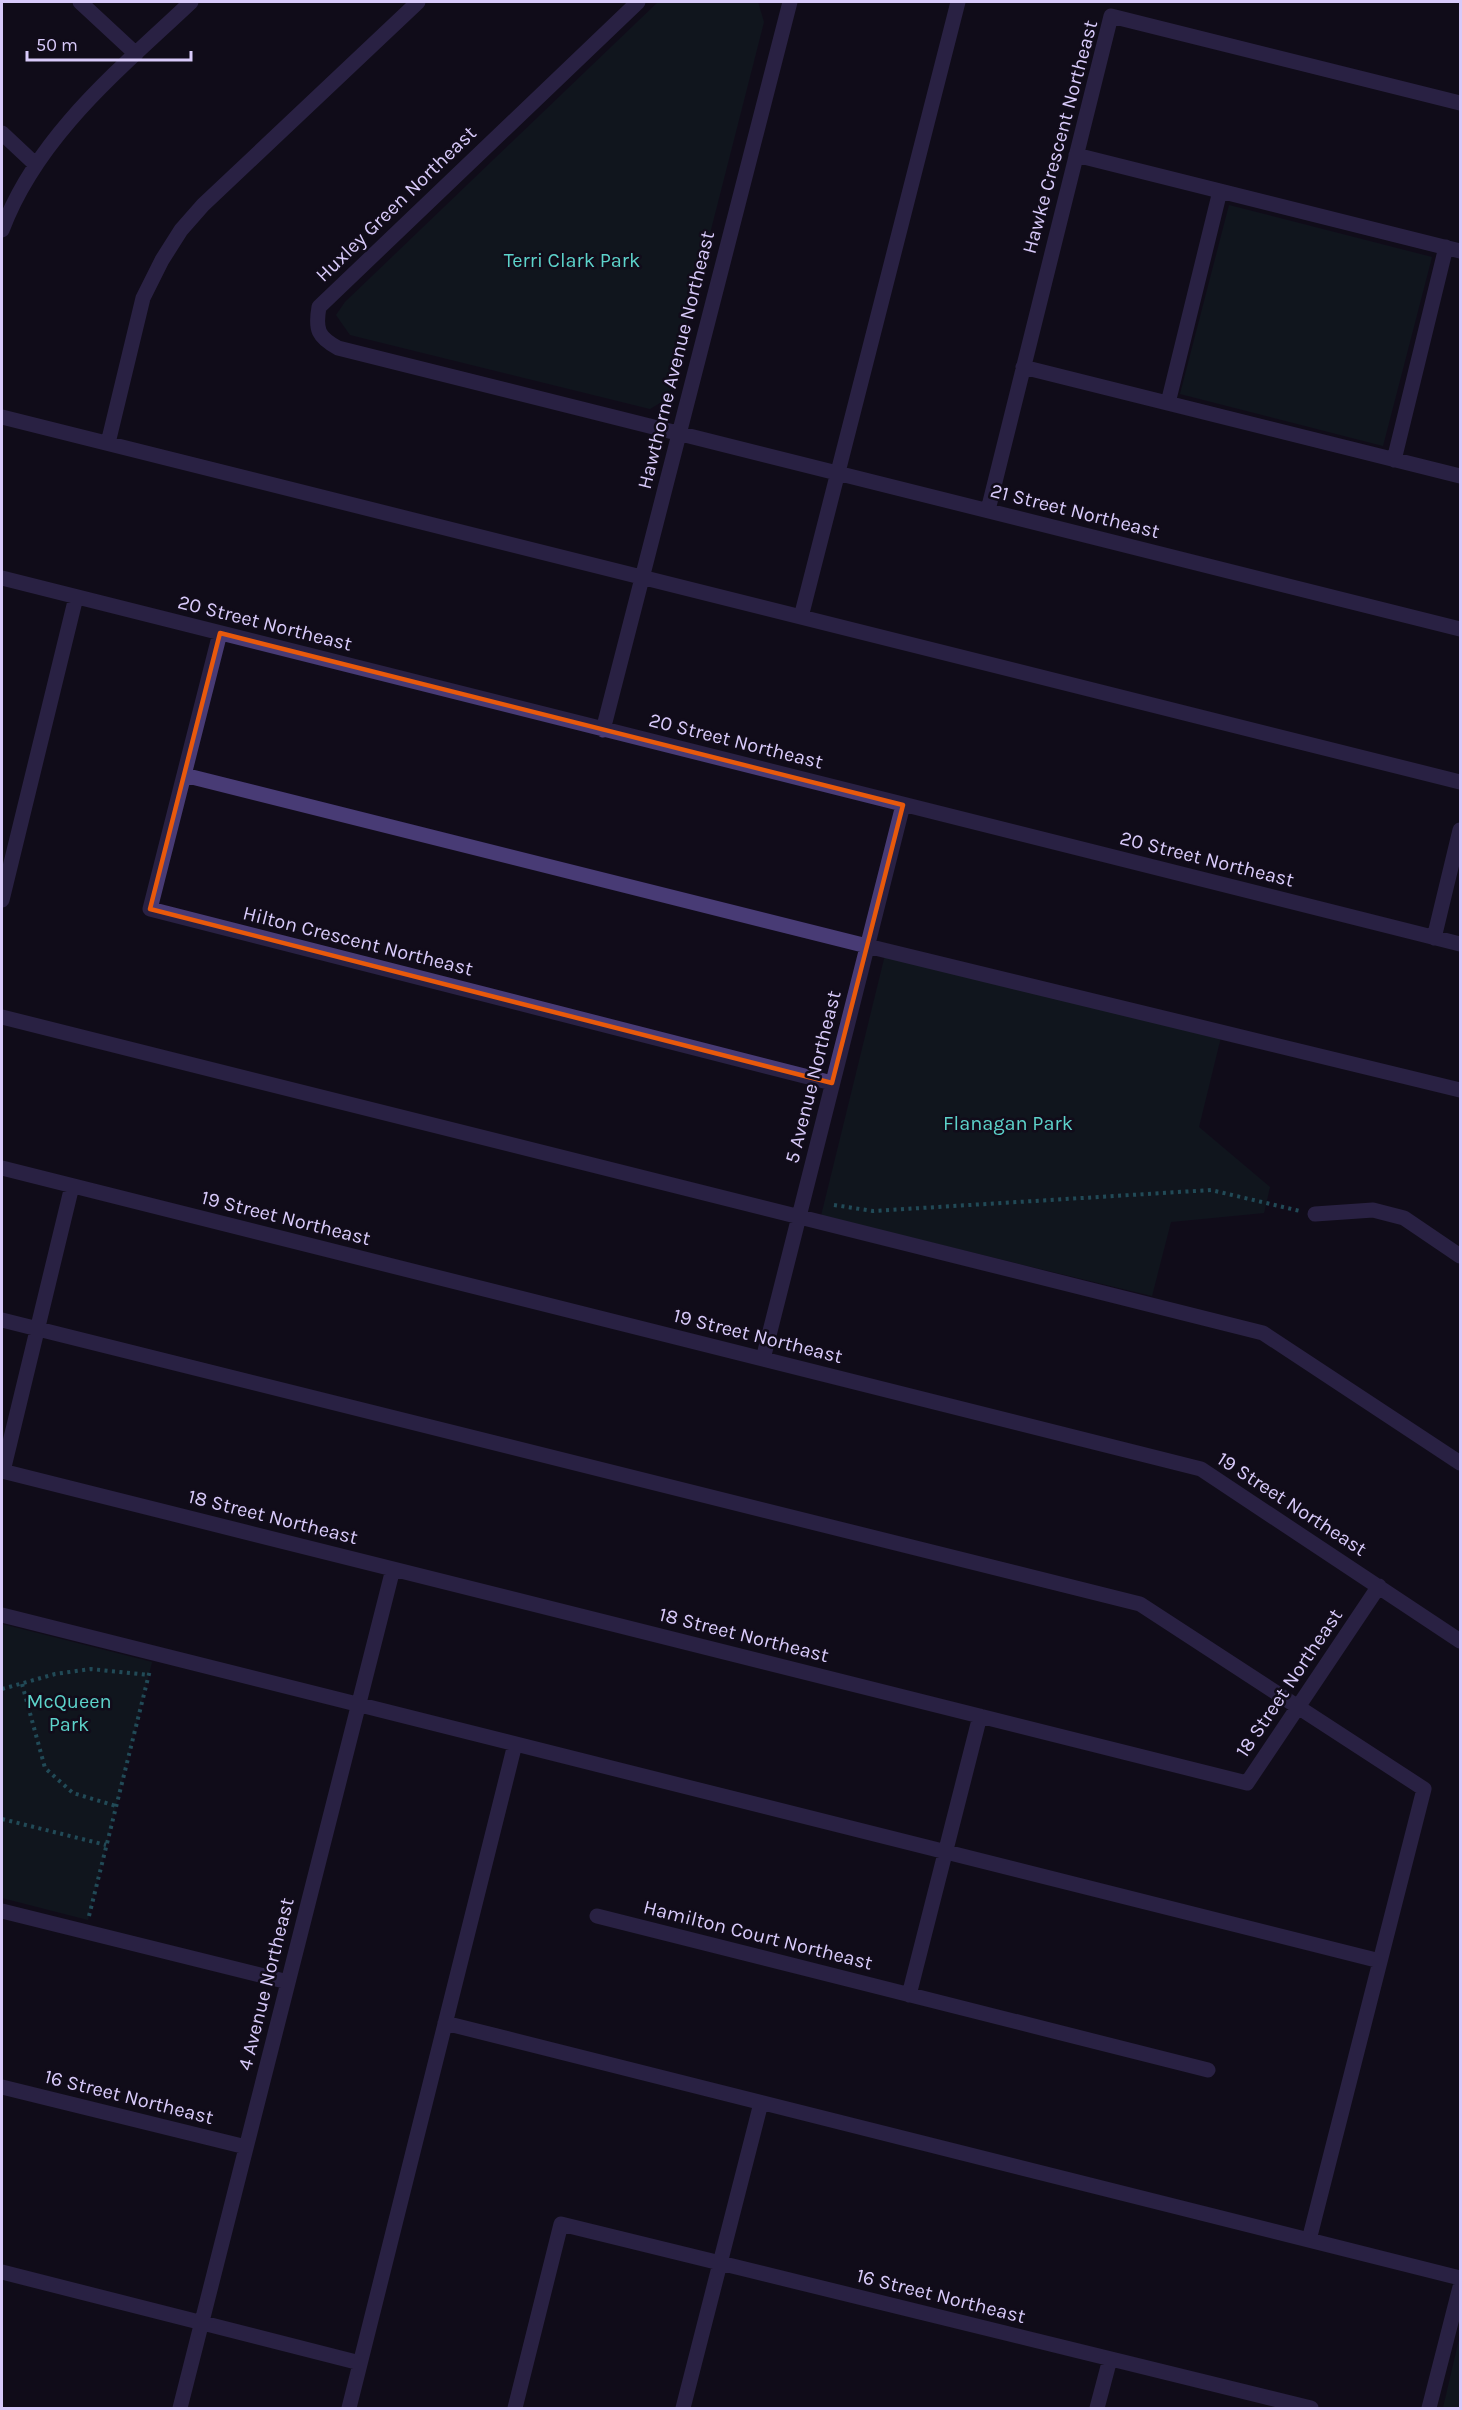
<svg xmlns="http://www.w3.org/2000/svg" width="1462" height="2410" font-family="Karla,sans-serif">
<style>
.green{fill:#102023}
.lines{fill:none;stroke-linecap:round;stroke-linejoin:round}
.path{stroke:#3695a2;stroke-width:4;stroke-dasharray:3 4.5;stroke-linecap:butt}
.minor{stroke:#483b75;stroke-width:15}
.marked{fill:none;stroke:#e8590c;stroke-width:4.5;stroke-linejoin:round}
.labels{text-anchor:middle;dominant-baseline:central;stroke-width:5;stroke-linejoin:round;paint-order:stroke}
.street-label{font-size:20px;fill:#d8cafa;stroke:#110c1a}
.park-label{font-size:20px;fill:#5dd3cb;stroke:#110c1a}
</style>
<rect width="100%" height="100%" fill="#110c1a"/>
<path class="green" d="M658 2H758L764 22 668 398 650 409 350 335 336 315 345 302Z
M1229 205 1432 257 1383 446 1180 394Z
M885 955 1221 1037 1199 1127 1270 1187 1264 1213 1171 1222 1152 1296 821 1216Z
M2 1624 152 1662 88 1920 2 1898Z
M1460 2335V2408H1443Z"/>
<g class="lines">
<path class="path" d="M834 1205 873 1211 1211 1190 1300 1211
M22 1684 45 1768 73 1793 116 1806
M2 1689 55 1674 91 1669 149 1675
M2 1819 106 1845
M89 1916 150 1670"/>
<path class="minor" d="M80 2 136 54
M638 2 319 307C315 330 318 337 338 348L1460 629
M2 133 35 164
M1076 155 1460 251
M2 230C38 135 119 70 191 2
M1023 367 1460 476
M1168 403 1220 191
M2 417 1460 782
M108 443 143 298 162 260 181 230 203 205 418 2
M1394 460 1446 247
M988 510 1111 16 1460 103
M2 578 1460 944
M801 617 958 2
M220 633 150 909 832 1083
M603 730 790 2
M184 775 867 946 1460 1090
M2 900 76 597
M1434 938 1460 830
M2 1017 1263 1333 1460 1463
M2 1168 1201 1469 1460 1641
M1315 1214 1373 1210 1404 1218 1460 1256
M2 1320 1140 1604 1424 1789 1309 2240
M763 1359 903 805
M2 1471 1247 1783 1379 1586
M3 1471 72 1186
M2 1615 1380 1961
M2 1911 288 1982
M597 1916 1208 2070
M909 1995 980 1716
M445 2023 1460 2278
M2 2087 246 2147
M2 2272 360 2363
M180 2408 393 1569
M349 2408 515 1744
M515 2408 561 2224 1311 2408
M683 2408 761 2103
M1097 2408 1110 2359
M1429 2408 1460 2287"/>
</g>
<path d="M0 0H1462V2410H0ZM220 633 903 805 832 1083 150 909Z" fill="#110c1a" fill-opacity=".55" fill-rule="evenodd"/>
<path class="marked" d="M220 633 903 805 832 1083 150 909Z"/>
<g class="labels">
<g class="street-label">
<text transform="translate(1060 137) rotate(-75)">Hawke Crescent Northeast</text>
<text transform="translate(396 204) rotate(-44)">Huxley Green Northeast</text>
<text transform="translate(676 360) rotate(-76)">Hawthorne Avenue Northeast</text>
<text transform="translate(1075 511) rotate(14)">21 Street Northeast</text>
<text transform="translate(265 623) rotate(14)">20 Street Northeast</text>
<text transform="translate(736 741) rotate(14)">20 Street Northeast</text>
<text transform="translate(1207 859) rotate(14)">20 Street Northeast</text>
<text transform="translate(358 941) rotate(14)">Hilton Crescent Northeast</text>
<text transform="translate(813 1077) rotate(-76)">5 Avenue Northeast</text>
<text transform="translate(286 1218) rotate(14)">19 Street Northeast</text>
<text transform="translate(758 1336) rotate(14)">19 Street Northeast</text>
<text transform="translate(1292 1504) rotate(33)">19 Street Northeast</text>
<text transform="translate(273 1517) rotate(14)">18 Street Northeast</text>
<text transform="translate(744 1635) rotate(14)">18 Street Northeast</text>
<text transform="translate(1289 1683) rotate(-56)">18 Street Northeast</text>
<text transform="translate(758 1935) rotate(14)">Hamilton Court Northeast</text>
<text transform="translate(266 1984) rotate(-76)">4 Avenue Northeast</text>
<text transform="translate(129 2097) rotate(14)">16 Street Northeast</text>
<text transform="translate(941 2296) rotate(14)">16 Street Northeast</text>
</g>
<g class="park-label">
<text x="572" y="260">Terri Clark Park</text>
<text x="1008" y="1123">Flanagan Park</text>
<text x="69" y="1701">McQueen<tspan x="69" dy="23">Park</tspan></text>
</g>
</g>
<rect width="1462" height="2410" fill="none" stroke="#d8cafa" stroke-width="6"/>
<path d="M27 51v9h164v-9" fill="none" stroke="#d8cafa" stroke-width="3"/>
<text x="36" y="51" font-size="18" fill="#d8cafa" stroke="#110c1a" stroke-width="4.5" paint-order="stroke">50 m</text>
</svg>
